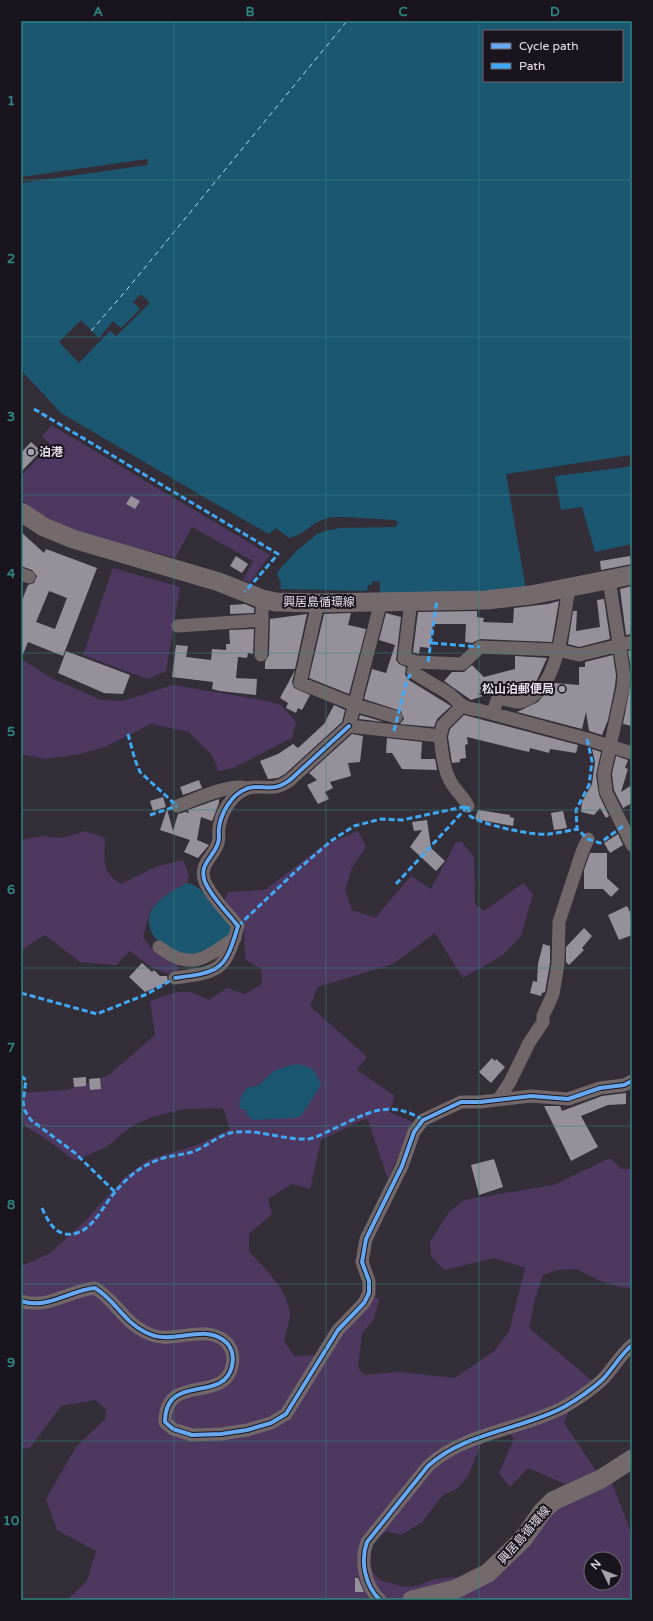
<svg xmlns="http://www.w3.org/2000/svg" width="653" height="1621" font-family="'Varela Round','Noto Sans JP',sans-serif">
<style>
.green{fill:#4f3860;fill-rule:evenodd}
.water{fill:#1b5771;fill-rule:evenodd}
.pier{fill:#342e39}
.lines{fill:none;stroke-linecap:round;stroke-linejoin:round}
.ferry{stroke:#b5def2;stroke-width:1;stroke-dasharray:5 4;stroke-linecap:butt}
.building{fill:#95909a;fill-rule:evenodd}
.street{stroke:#716768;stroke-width:13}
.secondary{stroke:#756a6b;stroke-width:19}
.quiet{stroke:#3fa9f5;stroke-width:3;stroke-dasharray:6 3;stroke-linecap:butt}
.cycleway-casing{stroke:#1a141e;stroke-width:6}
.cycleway{stroke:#66a8f1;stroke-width:4}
.grid{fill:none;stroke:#2f8681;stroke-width:1;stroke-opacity:0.55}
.poi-dot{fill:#a8a2ae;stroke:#1a141e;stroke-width:1.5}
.labels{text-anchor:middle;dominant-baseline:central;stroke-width:4;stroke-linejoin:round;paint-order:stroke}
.poi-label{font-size:12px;font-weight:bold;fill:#e7e0ed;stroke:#1a141e;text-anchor:start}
.street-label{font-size:12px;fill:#e7e0ed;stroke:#1a141e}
.neatline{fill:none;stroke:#2f8681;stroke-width:1.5}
.grid-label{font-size:13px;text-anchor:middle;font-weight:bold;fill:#2f8681}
</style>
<rect width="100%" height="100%" fill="#342e39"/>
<path class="green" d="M51 425 270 555 250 582 243 580 253 561 192 527 175 558C130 545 55 533 21 499V476L51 445 42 437Z
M113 568 180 587 166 671 147 679 83 655Z
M21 659 51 678 101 700 123 701 173 685 268 701 281 705 296 722 292 738 233 768 219 771 211 754 189 732 151 724 105 747 80 754 46 759 21 754Z
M85 831 105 838C105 861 100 870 121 884L155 867 183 860 189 874 187 883 157 903 150 911 143 937C154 952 159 959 178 963L179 970 173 974C155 972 144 962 130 951L116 965 80 962 45 935 21 950V840L42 836 63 838Z
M358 831 366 847 352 868 345 890 352 910 375 918 411 876 431 889 456 842H462L474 857 475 904 484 911 523 883 533 894 521 936 503 955 463 978 435 933 393 964 318 987 310 1006 367 1057 357 1070 395 1096 389 1112 413 1122 388 1179 367 1118 321 1140 310 1189 292 1184 268 1199 272 1214 249 1234V1252C265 1268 287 1289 290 1313 290 1321 286 1333 284 1341L294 1356 327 1355 374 1296 379 1300 374 1319 362 1333 358 1368 365 1375 398 1372 455 1378 494 1351 509 1332 525 1268 495 1258 444 1270 431 1256 430 1242 449 1212 464 1200 554 1185 610 1158 622 1169H632V1288L619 1287 596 1279 577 1269 558 1270 543 1275 535 1299 529 1328 601 1388 569 1410 564 1423 594 1468 613 1485 632 1536V1600H67L87 1581 96 1551 57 1530 46 1499 76 1447 105 1419 106 1410 96 1400 61 1406 30 1448 21 1449V1352L23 1346 21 1344V1264L24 1265 50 1253 84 1222 126 1176 150 1159 200 1144 230 1129 223 1108 184 1109 152 1117 132 1126 106 1147 75 1161 48 1140 26 1127 21 1120V1093L67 1090 109 1075 155 1035 150 1001 177 992H191L209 1000 227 988 245 994 262 984 261 969 245 959 244 929 224 902 228 892 265 890 321 847ZM269 1074 253 1120 244 1109 247 1088C256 1086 265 1084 269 1074ZM508 1432 514 1439 499 1473 510 1487 528 1468 565 1484 545 1497 490 1564 469 1576 435 1579 416 1586 404 1587 380 1580 373 1572 368 1560 373 1541 387 1531 401 1535 422 1522 443 1495 457 1489 468 1476 481 1444ZM591 1559H615V1583H591Z"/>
<path class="water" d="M21 21H632V455L506 474 526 590 380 595V582L372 581V585H368L367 591 280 589 281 583 277 574 279 570C291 558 303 541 318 533 340 522 371 528 395 527L398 523 395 520C378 520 342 515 328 518 313 522 303 535 289 538L276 528 269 534 209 500 61 413 21 370ZM484 31H622V81H484Z
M632 466V544L595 552 582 507 561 510 555 476Z
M187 883C204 885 223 916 233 929 229 937 209 954 200 956 191 959 182 954 174 950 162 945 154 941 150 928 143 906 170 892 187 883Z
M296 1064C312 1067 315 1068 321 1085L301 1116 294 1118 253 1120 246 1114 245 1109H240C238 1100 242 1095 247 1088L259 1085 275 1070Z"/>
<path class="pier" d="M147 159 148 165 21 183V177Z
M141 294 150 303 116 336 110 331 79 363 59 342 81 320 99 338 113 321 121 328 140 309 133 302Z
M632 455V457L554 469V467Z
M632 464V466L555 476V474Z
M329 518 395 520 398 523 395 527 340 528 325 531 317 534 298 550 296 549 316 532 325 529 340 526 394 525 395 524 394 522 330 520 316 525 305 533 315 523Z"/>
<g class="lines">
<path class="ferry" d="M91 331 129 287 347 21"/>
</g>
<path class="building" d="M31 442 41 451 21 472V453Z
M131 496 140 501 135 509 126 504Z
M21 532 44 553 46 549 97 568 63 656 28 642 21 659V603L28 585 34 583 37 576 32 570 21 566ZM49 591 67 598 55 629 36 622Z
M236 556 248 564 242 573 230 566Z
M630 556 632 564 601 570 600 561Z
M632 586V634L626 635 620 589Z
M604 599 610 639 579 647 568 644 573 611H577L576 631 600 627 597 600Z
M559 601 552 642 480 639 472 643 465 642 466 624H433L430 648 420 647 419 654 413 652 418 612 477 611V617L484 618 483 622 513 623 514 608 548 604Z
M245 604 254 608V613L230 614V605Z
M351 613 348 625 366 629 349 694 309 678 324 614Z
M386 613 401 617 396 660 399 664 406 667 405 674 407 679 451 706 437 719 434 727 400 724 404 719 401 711 364 699 372 669 386 673 395 645 379 640Z
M307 614 295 669H265V662L269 655 270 619Z
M254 629 253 654 248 653 247 658 238 657 236 678 257 679 256 695 220 691 212 689 213 682 172 677 176 645 188 646 186 657 211 660 212 649 226 650V644H230L229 630Z
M632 650V726L623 724 632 676 628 651Z
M66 651 130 675 123 694 104 693 58 673Z
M613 655 616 675 615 686 608 720 602 735 589 731 586 712 582 729 517 712 538 702 554 683 579 685V667H585V662Z
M515 656 547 658 537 680 526 690 524 682 505 685 478 694 483 696 471 700 444 681 452 672H464L472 665 484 677 515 669Z
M295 670 292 682 294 688 310 695 302 710 298 708 296 713 286 708 288 703 280 698Z
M334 705 345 710 342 722 285 774 278 778 268 779 260 761 278 754 293 744 298 748 324 724Z
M360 715 384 722 359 719Z
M464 715 578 745 576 753 550 749 549 753 530 748 529 752 467 737 468 744 465 745 466 758 460 759V762L452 763 448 737 450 729Z
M352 734 363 736 360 762 348 763 351 776 330 782 333 788 325 792 329 799 318 804 307 785 317 780 309 773Z
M387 738 422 742 421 759H435L437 770 402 769 392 753H386Z
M592 749 601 752 596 775 599 795 609 816 606 818 600 808 594 815 581 812 582 802 592 784 595 762Z
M616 756 628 760 625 768 628 769 621 792 632 785V803L623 808 614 790 612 774Z
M199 780 202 788 183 795 180 787Z
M163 797 166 807 153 811 150 801Z
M219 799V803L212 821 201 817 197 840 209 845 198 858 184 852 190 840 160 830 167 809 173 831 178 814 185 812 189 813 188 810Z
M478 810 510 815V817L514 818 513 826 475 819Z
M563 811 567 828 554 830 551 813Z
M427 820 431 848 445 861 436 871 410 847 422 830 414 831 412 822Z
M618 834 623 845 610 853 604 843Z
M590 853H607V878L619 889 611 897 603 889H584V870Z
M627 906 632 916V935L619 940 608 915Z
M584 928 592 936 582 948 584 950 569 965 566 962V947Z
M543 944 550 946V963L545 992 542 993 541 996 530 993 533 981 537 982 538 964Z
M142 963 152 972 154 970 160 976H167L168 982 145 992 129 977Z
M492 1058 495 1061 496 1059 505 1067 491 1083 479 1072Z
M86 1077V1086L74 1087 73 1078Z
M100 1078 101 1089 90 1090 89 1079Z
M626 1093V1104L608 1105 581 1116 598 1147 571 1161 544 1106H560L562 1111 602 1096Z
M494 1159 503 1187 479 1195 471 1165Z
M355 1578H358L364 1592H355Z"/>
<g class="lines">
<path class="street" d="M21 574 29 577
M609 580 624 675 623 687 604 774 606 792 632 845
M381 601 349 726 440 736 443 725 462 706
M411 601 404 658 416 662 413 672C424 679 432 684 443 690 461 700 455 707 479 710L587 739 632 753
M318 603 300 683 355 705 396 717
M178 626 262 620V599
M261 655 262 620
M416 662 462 664 480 647 558 650 579 655 632 642
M493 713 498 697C504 698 513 703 519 702 560 694 563 620 569 587
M440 736C442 751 443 770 452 784 457 792 464 798 468 806
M177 806C192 801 233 782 246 788
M159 947C191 972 205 958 235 938
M175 978C220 972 225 971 238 926 227 912 212 898 205 882 198 864 214 857 218 843 220 839 218 832 219 828 221 813 231 795 246 789 256 784 269 790 279 786 283 785 287 782 290 780L349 726
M498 1100 510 1082 529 1043 543 1022V1016L553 994 558 964 559 922 582 852 588 839
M21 1301C47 1310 70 1290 95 1288 115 1300 124 1322 145 1332 149 1334 157 1337 162 1337 184 1339 209 1325 227 1343 233 1350 234 1357 232 1366 224 1404 165 1372 165 1422L173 1429 192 1435 221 1434 247 1430 271 1423 286 1414 338 1330 364 1303 369 1293V1281L362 1262 366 1239 402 1166 414 1132 423 1120 461 1102H480L531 1096 568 1099 600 1088 624 1085 632 1081
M380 1600C365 1586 360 1561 367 1542L428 1466C465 1432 521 1430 564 1407 578 1399 591 1390 602 1380 613 1369 620 1355 632 1345"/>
<path class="secondary" d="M21 512 44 527 73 539 219 582 262 599 276 602 318 603 486 600 531 595 632 575
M412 1600 456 1589 488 1573 523 1539 542 1512 553 1501 601 1479 632 1459"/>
<path class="quiet" d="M34 409 278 554 245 592
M432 643 480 647
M428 662 437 600
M394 731 407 679 413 672
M128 734 135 760 140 772 177 806
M587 739 592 761 589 785 576 810 577 829 588 839 600 843 623 826
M468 806 470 816C483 825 533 836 549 834 558 833 568 831 577 829
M150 815 177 806
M396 884 468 806
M238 926 295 872 331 841 354 826 381 819 402 820 468 806
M21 993 97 1014 147 994 175 978
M21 1076 26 1080 23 1102 25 1111 31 1120 75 1153 115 1192
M42 1208C49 1224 58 1239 77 1233 95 1227 104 1204 116 1191 125 1180 137 1169 151 1163 163 1156 178 1156 192 1152 207 1147 221 1132 238 1132 261 1130 284 1140 308 1139 316 1138 325 1133 333 1129 366 1114 388 1098 423 1120"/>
<defs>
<path id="cycleway" d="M175 978C220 972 225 971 238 926 227 912 212 898 205 882 198 864 214 857 218 843 220 839 218 832 219 828 221 813 231 795 246 789 256 784 269 790 279 786 283 785 287 782 290 780L349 726
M21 1301C47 1310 70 1290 95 1288 115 1300 124 1322 145 1332 149 1334 157 1337 162 1337 184 1339 209 1325 227 1343 233 1350 234 1357 232 1366 224 1404 165 1372 165 1422L173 1429 192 1435 221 1434 247 1430 271 1423 286 1414 338 1330 364 1303 369 1293V1281L362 1262 366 1239 402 1166 414 1132 423 1120 461 1102H480L531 1096 568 1099 600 1088 624 1085 632 1081
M380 1600C365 1586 360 1561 367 1542L428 1466C465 1432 521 1430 564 1407 578 1399 591 1390 602 1380 613 1369 620 1355 632 1345"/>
</defs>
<use href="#cycleway" class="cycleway-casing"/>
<use href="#cycleway" class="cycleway"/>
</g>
<path class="grid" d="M174 21V1600M326 21V1600M479 21V1600M21 180H632M21 337H632M21 495H632M21 653H632M21 810H632M21 968H632M21 1126H632M21 1284H632M21 1441H632"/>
<g class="poi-dot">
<circle cx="31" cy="452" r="4"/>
<circle cx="562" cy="689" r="4"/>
</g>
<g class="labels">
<g class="poi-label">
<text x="39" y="452">泊港</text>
<text x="554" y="689" text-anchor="end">松山泊郵便局</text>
</g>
<g class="street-label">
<text x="319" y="602">興居島循環線</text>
<text transform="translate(524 1535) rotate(-49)">興居島循環線</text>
</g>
</g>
<rect width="653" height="1621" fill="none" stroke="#1a141e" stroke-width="44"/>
<rect x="483" y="30" width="140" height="52" fill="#1a141e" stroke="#6c6671"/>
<rect x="491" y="43" width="20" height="6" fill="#66a8f1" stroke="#6c6671"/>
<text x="519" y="50" font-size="12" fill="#e7e0ed">Cycle path</text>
<rect x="491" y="63" width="20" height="6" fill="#3fa9f5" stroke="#6c6671"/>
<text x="519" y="70" font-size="12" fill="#e7e0ed">Path</text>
<g transform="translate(603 1571) rotate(313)"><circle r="19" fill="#1a141e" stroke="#6c6671"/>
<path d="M0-3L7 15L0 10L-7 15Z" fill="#a8a2ae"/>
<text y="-6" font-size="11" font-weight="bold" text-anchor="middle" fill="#e7e0ed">N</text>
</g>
<rect x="22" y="22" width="609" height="1577" class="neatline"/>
<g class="grid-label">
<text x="98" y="16">A</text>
<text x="250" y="16">B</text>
<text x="403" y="16">C</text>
<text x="555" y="16">D</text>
<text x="11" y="105">1</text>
<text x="11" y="263">2</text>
<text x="11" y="421">3</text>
<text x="11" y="578">4</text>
<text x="11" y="736">5</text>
<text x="11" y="894">6</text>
<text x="11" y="1052">7</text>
<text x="11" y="1209">8</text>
<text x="11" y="1367">9</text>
<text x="11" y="1525">10</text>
</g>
</svg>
